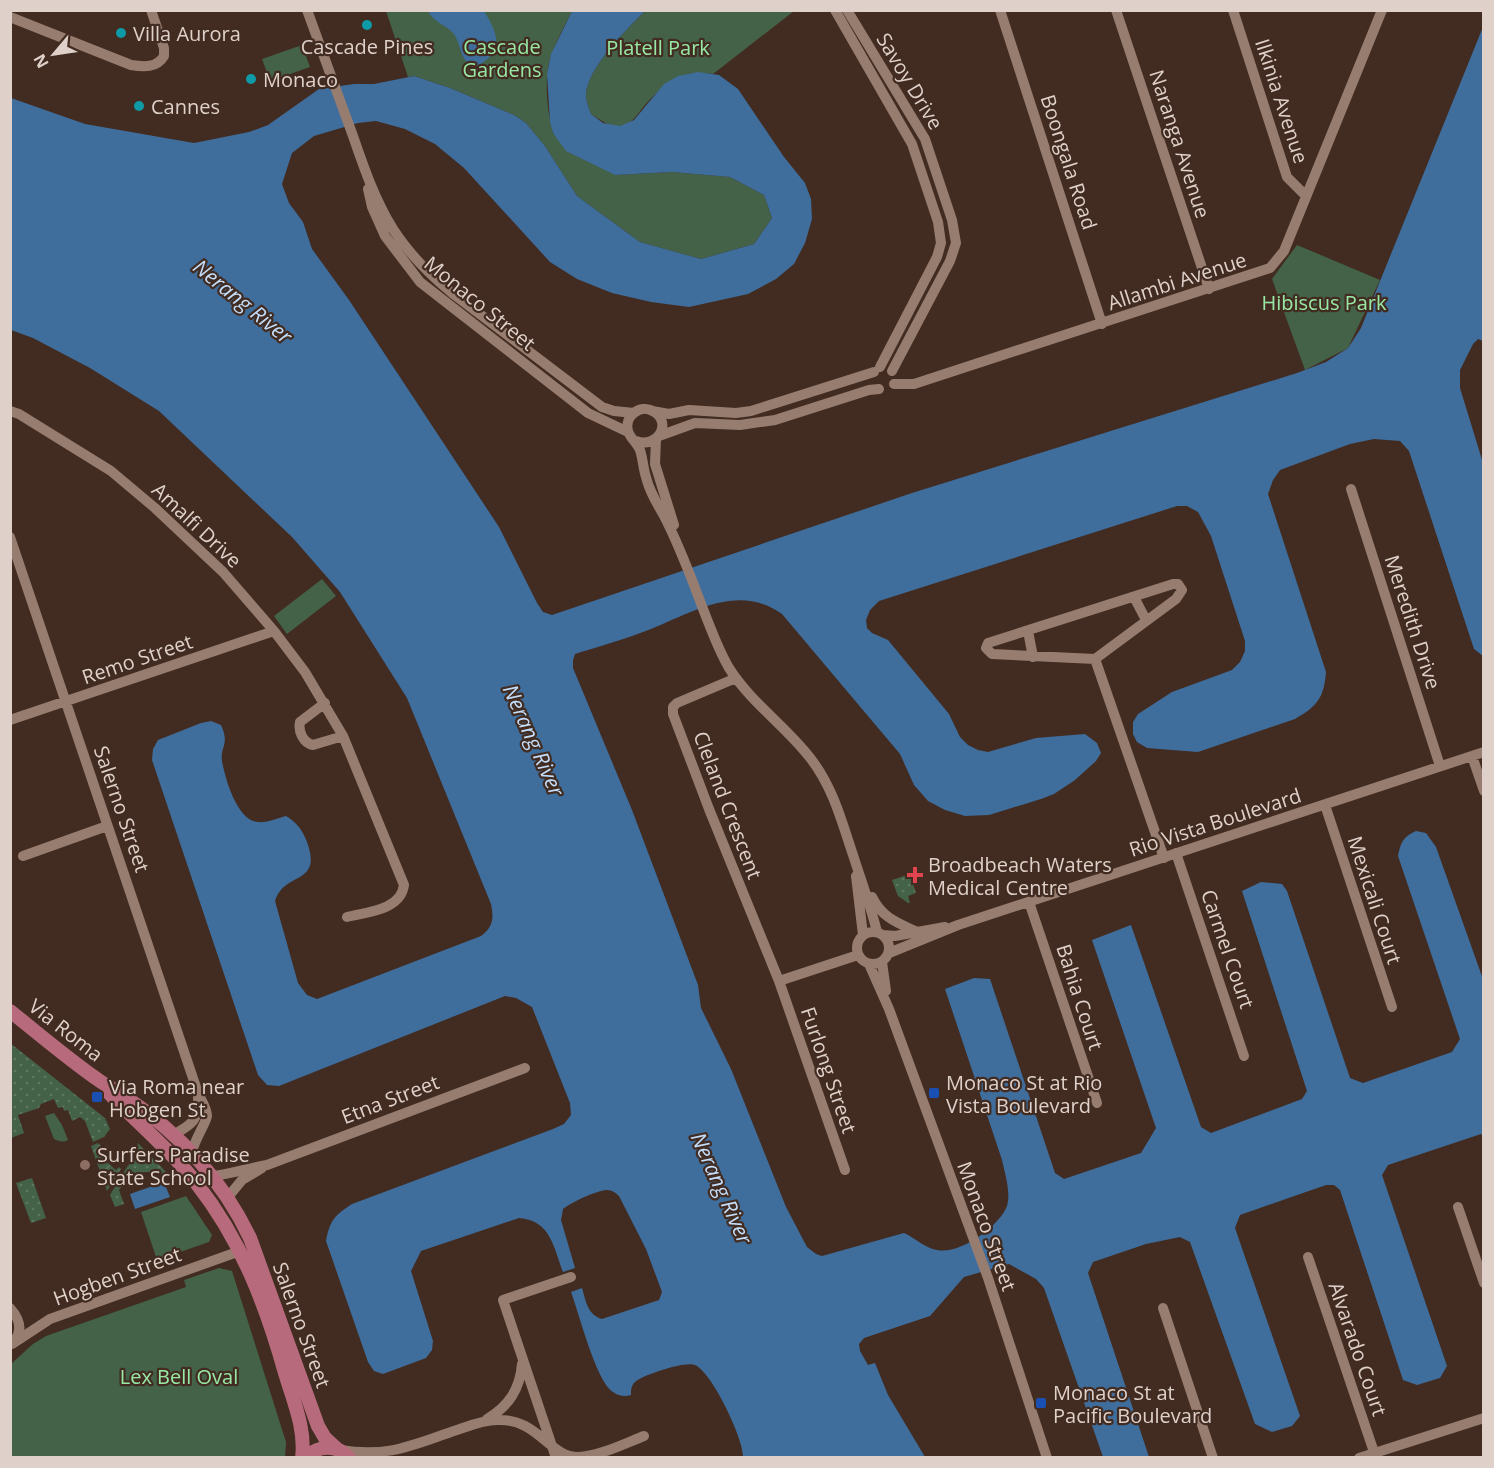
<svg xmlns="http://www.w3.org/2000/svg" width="1494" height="1468" font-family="'Open Sans',sans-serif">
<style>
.grass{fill:url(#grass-dots)}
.park{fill:#436248}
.garden{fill:url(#garden-furrows)}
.water{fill:#3f6d9c}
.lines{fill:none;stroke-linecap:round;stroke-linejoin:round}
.minor{stroke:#977d70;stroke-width:10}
.major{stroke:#b76a7b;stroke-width:14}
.culture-dot{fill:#0f9aa8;stroke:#422c21;stroke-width:2}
.health-dot{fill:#e0444e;stroke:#422c21;stroke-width:2}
.transit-dot{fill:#1a4fb4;stroke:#422c21;stroke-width:2}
.education-dot{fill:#8d6e63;stroke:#422c21;stroke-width:2}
.labels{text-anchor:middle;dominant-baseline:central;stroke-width:4.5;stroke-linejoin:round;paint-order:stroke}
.poi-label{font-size:20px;fill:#dfd1ca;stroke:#422c21;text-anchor:start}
.park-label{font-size:20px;fill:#98e8a5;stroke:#422c21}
.street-label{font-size:20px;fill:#dfd1ca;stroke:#422c21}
.water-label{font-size:21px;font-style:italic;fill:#c3ddfa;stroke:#422c21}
</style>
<defs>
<pattern id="grass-dots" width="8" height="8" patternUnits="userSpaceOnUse" patternTransform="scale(1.5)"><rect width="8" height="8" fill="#436248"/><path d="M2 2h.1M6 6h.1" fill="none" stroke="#5e7761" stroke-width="1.8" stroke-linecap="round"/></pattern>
<pattern id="garden-furrows" width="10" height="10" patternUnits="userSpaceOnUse" patternTransform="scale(1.5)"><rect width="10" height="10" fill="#436248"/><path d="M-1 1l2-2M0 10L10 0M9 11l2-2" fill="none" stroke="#5e7761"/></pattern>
</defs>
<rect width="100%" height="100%" fill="#422c21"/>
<path class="grass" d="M910 874 916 893 908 896 910 903H908L898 896 892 880Z
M10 1043 105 1118 110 1129 104 1137 93 1142 85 1121 80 1117 72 1121 68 1110 64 1111 63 1107 58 1108 54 1099 41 1104 39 1108 18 1115 24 1133 11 1138Z
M138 1143 171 1177C145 1170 137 1167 119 1190L124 1204 115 1207 110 1195 127 1167 136 1157Z
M32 1178 46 1218 31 1223 16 1183Z"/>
<path class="park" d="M386 11H572C565 25 557 39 552 53 543 77 547 110 553 133L615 175 672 172 730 177 764 195 772 218 754 244 701 259 640 242 577 196 545 146 526 123 514 115 450 88 414 76 408 77Z
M645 11H794L713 74C681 69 666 82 645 105 638 113 632 125 620 126 610 128 599 119 591 114 589 108 586 101 586 95 587 68 627 29 645 11Z
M302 45 310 67 270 81 262 59Z
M1297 245 1380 280 1348 348 1305 370 1272 279Z
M322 579 336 596 287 634 274 616Z
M54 1113 62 1125 68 1140C62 1143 59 1141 54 1139L45 1116Z
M186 1196 212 1235 209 1242 157 1260 141 1212Z
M219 1268 232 1271 286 1442 285 1457H11V1364L33 1344 46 1336 186 1287 184 1280Z"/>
<path class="garden" d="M98 1143 102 1147 97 1154 116 1170 119 1167 121 1169 107 1191 91 1146Z"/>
<path class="water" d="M428 11H484C498 34 505 51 477 66 460 66 462 44 453 33 445 24 434 23 428 11Z
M572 11H645C627 29 587 68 586 95 586 101 589 108 591 114L603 123 620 126 634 120 664 84 678 76 698 72 719 75 738 89 784 157 805 183 811 199 812 219 805 243 794 264 776 279 748 294 689 307 651 302 612 293 577 279 550 262 464 168 435 144 405 129 376 121 358 123 314 136 292 153 282 184 289 203 303 222 312 249 349 300 499 527 537 603 543 612 552 615 912 493 1297 373 1326 362 1348 348 1361 328 1483 27V341L1478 339 1473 344 1460 370V388L1483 463V656L1474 649 1409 451 1400 441 1374 439 1350 444 1280 470 1273 480 1268 494 1326 672C1324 697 1318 706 1295 719L1198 752 1147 748 1137 742 1133 734V722L1138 714 1172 692 1232 670 1240 662 1245 651V641L1211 536 1198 512 1187 506H1177L879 601 870 610 866 620 867 628 872 633 888 640 949 714 960 737 968 745 978 750 988 752 1036 738 1085 734 1097 743 1101 753 1096 761 1075 780 1054 794 1041 799 989 815 965 816 945 810 928 801 914 785 900 754 782 614C739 583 693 612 651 629 626 639 600 646 575 654L573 660V668L632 810 698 985 701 1008 731 1069 786 1207 807 1247 816 1254 822 1256 904 1233C915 1238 925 1248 937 1250 959 1255 999 1227 1007 1206 1011 1192 1005 1174 1002 1160L945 989 974 978 990 979 1055 1173 1064 1179 1141 1153 1156 1128 1092 940 1131 925 1201 1127 1211 1133 1302 1099 1307 1091 1242 891 1261 882 1282 884 1287 891 1350 1078 1363 1083 1452 1052 1460 1039 1398 856C1401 842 1403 837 1416 831L1426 833 1436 847 1484 982 1483 1136 1481 1134 1388 1165 1382 1175 1447 1366 1440 1378 1417 1385 1403 1380 1340 1190 1334 1185H1326L1240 1215 1235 1228 1300 1416 1292 1426 1272 1432 1255 1424 1190 1242 1180 1237 1146 1244 1093 1262 1088 1273 1149 1457H1103L1044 1288 1036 1279 1009 1264 964 1277 930 1316 864 1338 859 1344 860 1351 868 1365 875 1363 888 1395 925 1457H743C744 1440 712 1372 695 1365 685 1361 643 1375 635 1382 631 1386 631 1390 631 1395 625 1397 618 1396 613 1392 596 1381 579 1313 571 1292L582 1288C586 1302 588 1315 602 1319L659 1300 662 1292 646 1249 619 1196C616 1193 612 1190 607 1190 595 1191 572 1202 563 1209L561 1220 575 1268 563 1272C553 1246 551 1221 519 1218L421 1251 411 1271 433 1341 432 1350 426 1358 383 1374 374 1371 368 1362 326 1241C330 1220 335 1215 352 1204L553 1129 564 1124 571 1115 570 1103 532 1007 516 998 505 996 279 1086 267 1085 258 1075 152 760 153 749 158 740 201 723 211 721 221 725C230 745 220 746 222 761 225 778 237 821 258 822 267 823 278 818 286 816 297 823 302 829 307 842 323 886 284 871 275 901L298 983 307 995 317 999 481 936C493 927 494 919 491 904L407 698 340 592 292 537 159 411 90 368 33 338 11 330V98L85 124 194 143 249 132 268 125 319 89 354 84H374L414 76 450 88 514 115 526 123 545 146 577 196 640 242 701 259 754 244 772 218 764 195 730 177 672 172 615 175 566 151 553 133 550 122 547 74 551 54Z
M164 1182 170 1197 135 1209 130 1194Z"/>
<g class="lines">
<path class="minor" d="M307 10C322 52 338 94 353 136 364 168 375 200 393 229 409 254 429 274 452 293L602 407 614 411 634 413
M835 10 912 144 938 222 941 243 937 257 880 367
M847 10 925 139 952 220 956 243 950 261 892 371
M1000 10 1102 324
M1116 10 1209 289
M1233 10 1287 177 1306 196
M10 17 131 65C144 67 157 68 164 56V48L151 10
M368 189 372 207 385 236 420 282 588 413 628 432
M894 384H914L1270 268 1284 251 1382 10
M10 411 19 414 111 471 155 508 223 572 274 631 305 672 343 736 404 885C401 910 367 912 347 917
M652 411 669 414 689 410 736 413 751 411 874 372
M659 436 695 423 740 425 775 420 869 390 879 389
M656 439 655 464 674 525
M636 441C658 449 673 422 653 411 640 404 624 416 628 431 630 438 637 443 640 450 643 459 643 468 646 477 649 490 656 502 663 514 680 546 692 580 705 614 712 632 719 651 729 668 752 704 786 726 811 759 834 789 842 823 854 858 862 883 871 907 877 932
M1351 489 1440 766
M10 537 198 1093C201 1100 207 1108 207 1116 206 1123 194 1141 192 1152
M1173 584H1178L1182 590 1176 599 1095 659 992 654 986 648 988 643Z
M1134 597 1146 620
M1028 631 1033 657
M1095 659 1164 858
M736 678 677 703 673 707V714L709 809 779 981 845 1170
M325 703 300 722C298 731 303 743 313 745L343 736
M10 720 274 631
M1472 756 1484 791
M1325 805 1392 1007
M1176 853 1244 1056
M23 856 107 826
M856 876 863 935
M872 897C882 918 898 923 917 932
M1029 902 1097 1103
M857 948a16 16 0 1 1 32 0a16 16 0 1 1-32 0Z
M883 935 895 936 945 927
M889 953 958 925 1484 752
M882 962 886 991
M869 964 889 1009 988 1278 1047 1458
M779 981 858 955
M173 1135C193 1124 199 1120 198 1097
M213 1176C231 1174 249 1168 267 1165L525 1068
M228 1197 242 1180 262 1168
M1458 1207 1484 1283
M1308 1257 1376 1458
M10 1308C19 1318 23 1329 15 1340
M1163 1308 1213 1458
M12 1344 50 1319 240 1251
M487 1419C509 1406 520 1389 522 1364
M340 1450C389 1458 412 1445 457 1430 469 1426 483 1420 497 1420 538 1418 549 1457 578 1457 597 1457 626 1443 644 1436
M556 1458 503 1300 571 1277
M1359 1458 1484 1418"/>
<path class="major" d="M10 1011C39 1034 67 1058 97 1079 105 1085 115 1090 124 1096 178 1132 222 1179 250 1238L318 1426 325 1438 337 1449
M108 1092C137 1123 171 1150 197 1184 241 1240 266 1305 285 1373 293 1400 306 1429 302 1458
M305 1458C318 1445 337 1444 349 1458"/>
</g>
<g class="culture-dot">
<circle cx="367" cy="25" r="6"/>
<circle cx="121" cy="33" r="6"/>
<circle cx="251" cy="79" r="6"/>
<circle cx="139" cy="106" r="6"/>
</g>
<path class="health-dot" d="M912 866h6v6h6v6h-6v6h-6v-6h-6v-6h6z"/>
<g class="transit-dot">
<rect x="928" y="1087" width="12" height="12" rx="3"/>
<rect x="91" y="1091" width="12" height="12" rx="3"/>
<rect x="1035" y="1397" width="12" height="12" rx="3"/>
</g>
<circle class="education-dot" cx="85" cy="1165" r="6"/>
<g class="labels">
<g class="poi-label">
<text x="133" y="33">Villa Aurora</text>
<text x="367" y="46" text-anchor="middle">Cascade Pines</text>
<text x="263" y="79">Monaco</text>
<text x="151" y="106">Cannes</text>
<text x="928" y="864">Broadbeach Waters<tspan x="928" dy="23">Medical Centre</tspan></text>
<text x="946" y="1082">Monaco St at Rio<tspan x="946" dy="23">Vista Boulevard</tspan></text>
<text x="109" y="1086">Via Roma near<tspan x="109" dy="23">Hobgen St</tspan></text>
<text x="97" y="1154">Surfers Paradise<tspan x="97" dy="23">State School</tspan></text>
<text x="1053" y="1392">Monaco St at<tspan x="1053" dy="23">Pacific Boulevard</tspan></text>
</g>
<g class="park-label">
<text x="502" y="46">Cascade<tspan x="502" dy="23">Gardens</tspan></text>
<text x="658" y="47">Platell Park</text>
<text x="1324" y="302">Hibiscus Park</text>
<text x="179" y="1376">Lex Bell Oval</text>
</g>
<g class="street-label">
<text transform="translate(910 81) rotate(59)">Savoy Drive</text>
<text transform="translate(1282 101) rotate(72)">Ilkinia Avenue</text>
<text transform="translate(1180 144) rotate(72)">Naranga Avenue</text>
<text transform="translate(1069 162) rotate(72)">Boongala Road</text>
<text transform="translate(1177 281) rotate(-18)">Allambi Avenue</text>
<text transform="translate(480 303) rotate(39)">Monaco Street</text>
<text transform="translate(197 525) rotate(43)">Amalfi Drive</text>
<text transform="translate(1413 622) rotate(72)">Meredith Drive</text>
<text transform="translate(137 659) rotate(-19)">Remo Street</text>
<text transform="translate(728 805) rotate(69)">Cleland Crescent</text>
<text transform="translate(122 809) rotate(71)">Salerno Street</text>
<text transform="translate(1215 822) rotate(-18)">Rio Vista Boulevard</text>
<text transform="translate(1375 900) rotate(72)">Mexicali Court</text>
<text transform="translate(1228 949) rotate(71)">Carmel Court</text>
<text transform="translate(1080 997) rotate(72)">Bahia Court</text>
<text transform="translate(66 1030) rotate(38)">Via Roma</text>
<text transform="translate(829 1070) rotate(71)">Furlong Street</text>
<text transform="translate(390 1099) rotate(-21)">Etna Street</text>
<text transform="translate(987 1226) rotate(70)">Monaco Street</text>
<text transform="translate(117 1276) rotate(-20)">Hogben Street</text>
<text transform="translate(302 1325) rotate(70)">Salerno Street</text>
<text transform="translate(1358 1349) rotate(71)">Alvarado Court</text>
</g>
<g class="water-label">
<text transform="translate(243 301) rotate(39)">Nerang River</text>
<text transform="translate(534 740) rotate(66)">Nerang River</text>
<text transform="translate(722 1188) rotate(66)">Nerang River</text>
</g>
</g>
<rect width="1494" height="1468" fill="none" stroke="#dfd1ca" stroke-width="24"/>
<g transform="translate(54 54) rotate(241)" stroke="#422c21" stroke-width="4.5" paint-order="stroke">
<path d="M0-4.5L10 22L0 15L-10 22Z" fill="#dfd1ca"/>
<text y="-9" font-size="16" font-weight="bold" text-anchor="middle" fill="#dfd1ca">N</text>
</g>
</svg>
